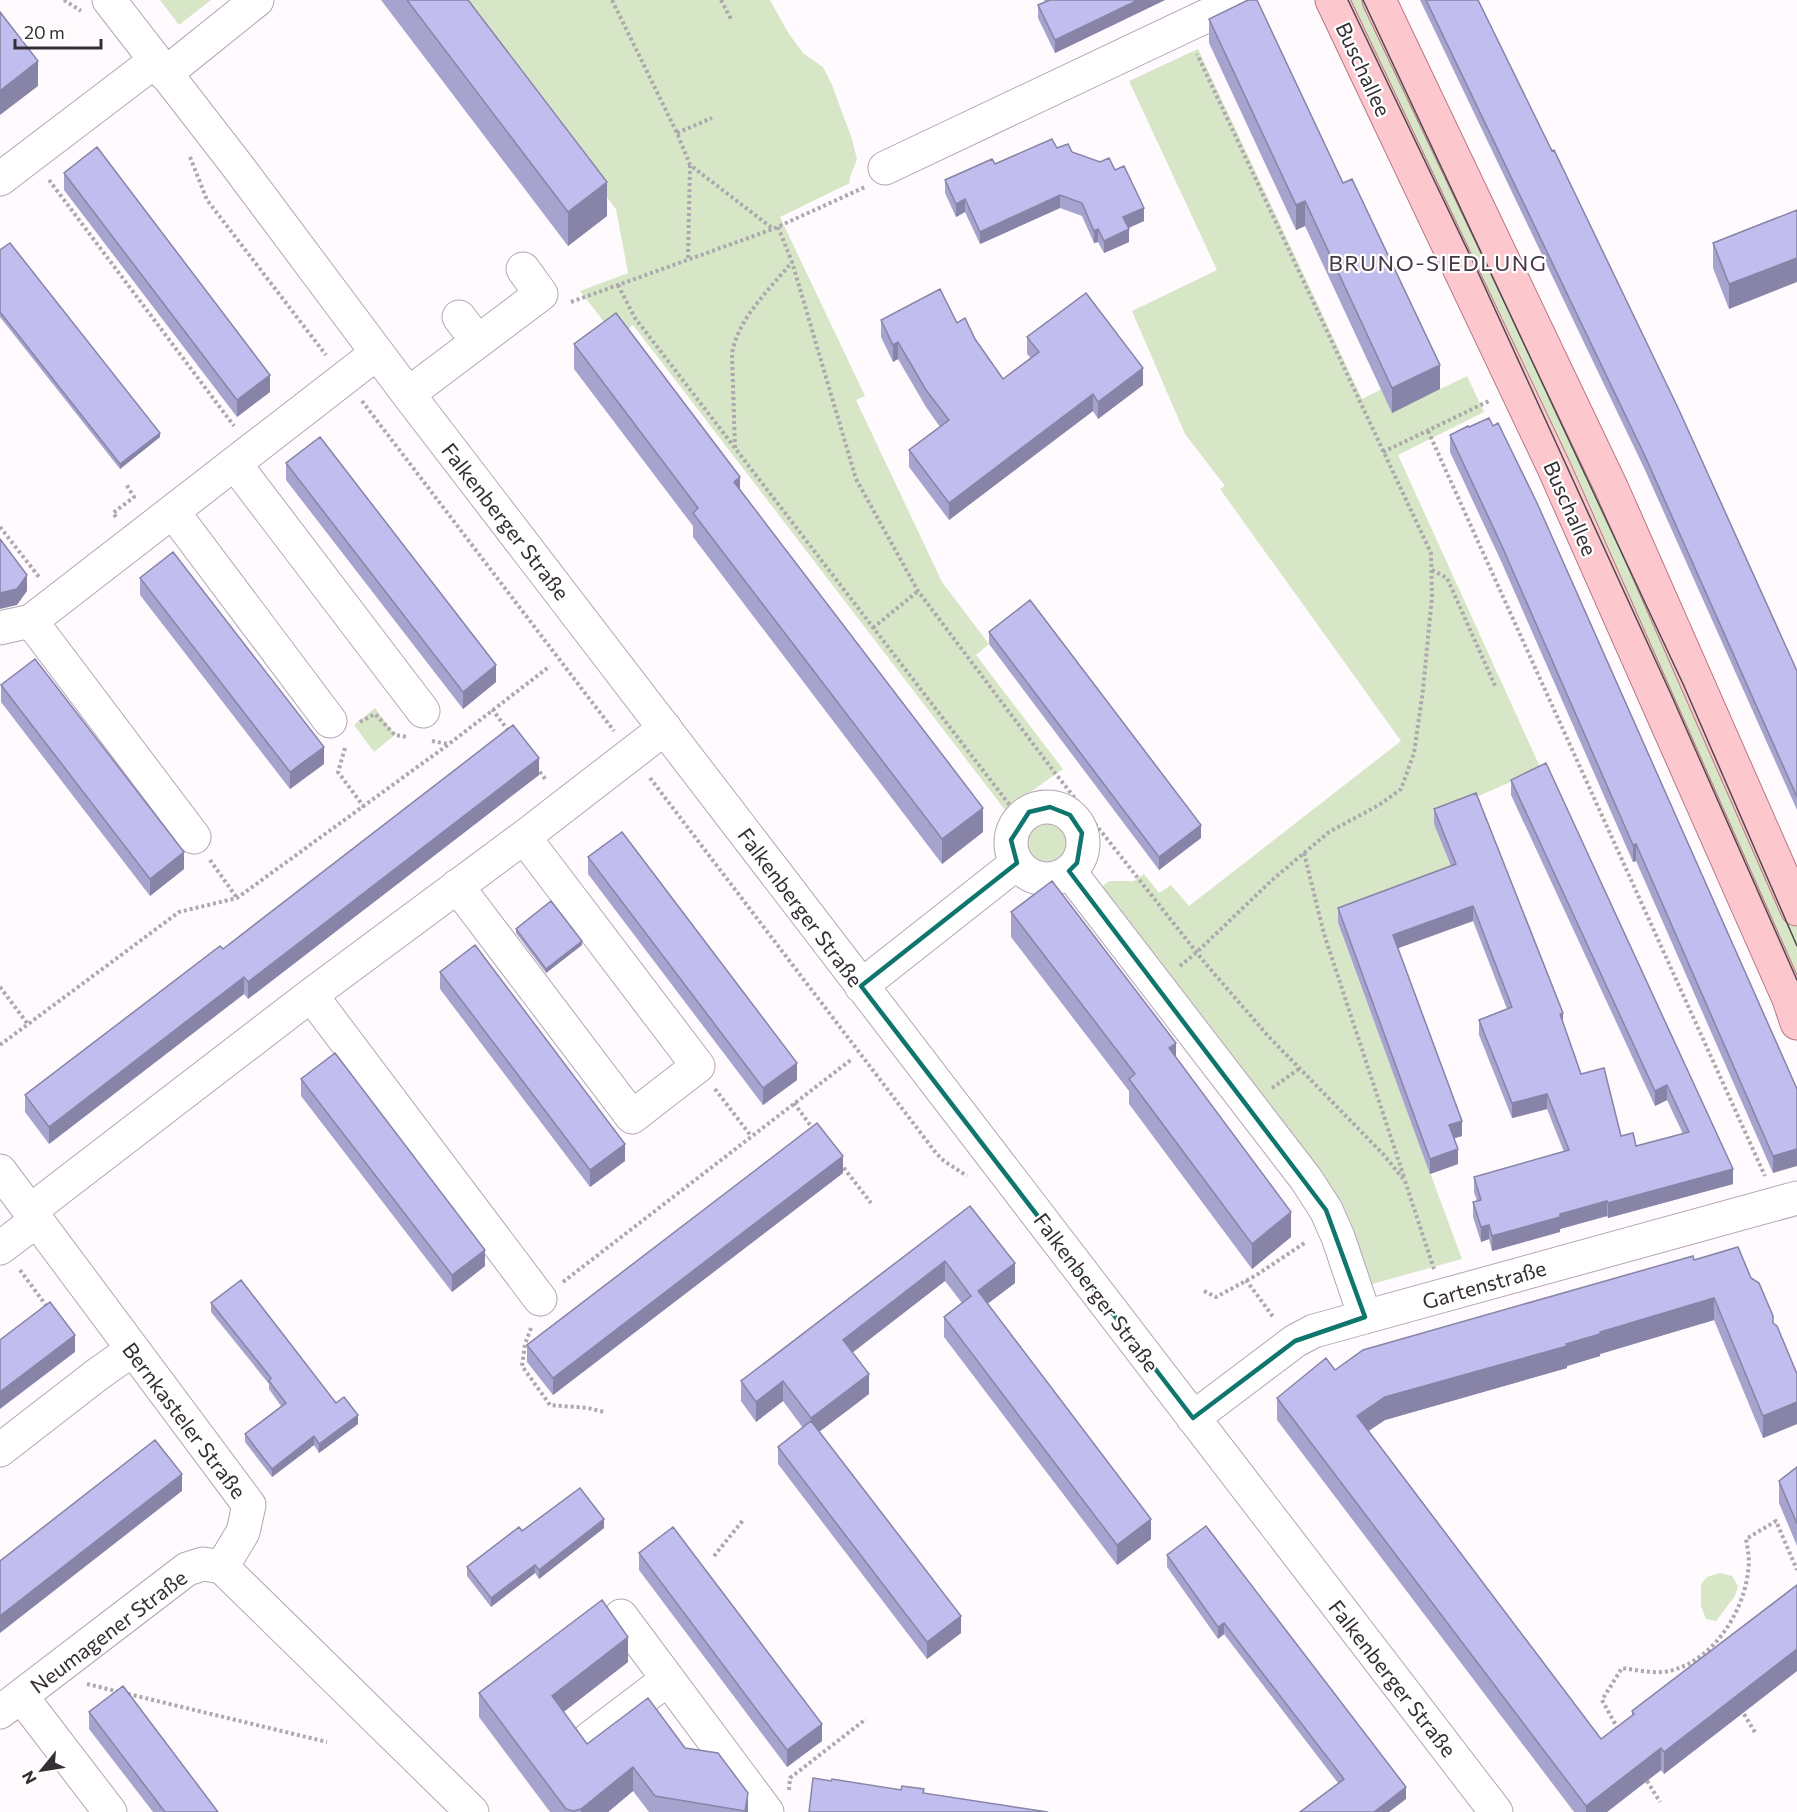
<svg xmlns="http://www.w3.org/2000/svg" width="1797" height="1812" font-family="Commissioner,sans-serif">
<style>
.green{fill:#d8e6c8}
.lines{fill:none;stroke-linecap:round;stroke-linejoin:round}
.minor-casing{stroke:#b5a5b6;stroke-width:35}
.major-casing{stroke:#b67983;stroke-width:35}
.path{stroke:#ada8ad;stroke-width:4;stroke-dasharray:3 3;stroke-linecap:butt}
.minor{stroke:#fff;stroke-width:33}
.major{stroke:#fdc7ce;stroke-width:33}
.tram{stroke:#504950;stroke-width:1.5}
.wall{fill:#a6a3ce}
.shaded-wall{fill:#8784a7}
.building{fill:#c1bdef;stroke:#8784a7;stroke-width:1.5}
.marked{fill:none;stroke:#0f766e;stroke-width:4.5;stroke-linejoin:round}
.labels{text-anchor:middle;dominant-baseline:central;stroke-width:4.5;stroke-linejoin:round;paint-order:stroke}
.street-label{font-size:21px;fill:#352e35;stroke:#fff}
.neighbourhood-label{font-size:22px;letter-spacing:1.5px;fill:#463846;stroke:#fff}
</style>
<rect width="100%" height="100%" fill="#fefafe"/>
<path class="green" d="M160 0H211L179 25Z
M456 0H770L789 34 803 53 823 67 832 85 852 139 857 159 849 180 850 183 780 217 865 396 856 400 942 582 989 644 976 655 1063 769 1005 810 633 325 616 337 580 291 628 273 616 209Z
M1340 0H1370L1706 720 1797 926V1000Z
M1198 49 1362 399 1382 389 1393 412 1467 376 1484 412 1398 455 1541 769 1439 813 1435 824 1456 879 1338 924 1462 1259 1365 1286 1095 892 1109 881H1134L1144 874 1159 893 1171 885 1189 906 1401 741 1220 489 1225 486 1185 434 1132 311 1217 270 1129 81Z
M375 708 395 735 374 752 354 725Z
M1022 842a25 25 0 1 1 50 0a25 25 0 1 1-50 0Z
M1720 1573 1732 1576 1738 1586 1735 1596 1716 1621 1706 1619 1701 1606V1584L1707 1577Z"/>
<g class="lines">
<defs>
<path id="minor" d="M109 0 236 164 408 394 1496 1812
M165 74 257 0
M885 168 1240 0
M0 179 155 61
M459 317 477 341
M408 394 541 294 523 269
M235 464 423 711
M173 512 330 721
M31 621 194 837
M0 628 31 621 377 353
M1011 843a36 36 0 1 1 72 0a36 36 0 1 1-72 0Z
M1069 871 1306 1179 1326 1210 1338 1237 1365 1317
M457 886 632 1117 698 1066 524 837
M861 986 1017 863
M311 995 540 1299
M0 1171 249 1505 243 1532 222 1567
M30 1211 311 995 524 837 665 728
M0 1248 37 1220
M1193 1418 1295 1341 1314 1331 1797 1198
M0 1450 98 1374 132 1350
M222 1567 472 1812
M621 1616 767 1812
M21 1696 110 1812
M0 1712 187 1569 203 1564 222 1567
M589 1739 668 1679"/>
<path id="major" d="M1332 0 1554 468 1789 999 1797 1023
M1379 0 1612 489 1797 909"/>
</defs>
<use href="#minor" class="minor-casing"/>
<use href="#major" class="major-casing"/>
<path class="path" d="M64 0 81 11
M612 0 677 133 690 165 772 228
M721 0 731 19
M677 133 712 118
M190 157 207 200 326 355
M49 180 234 426
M778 227 792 262 856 479 918 591 1055 773 1205 963 1269 1037 1383 1154 1405 1181 1434 1269
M688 258 690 166
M618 285 635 318 1012 808
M571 302 773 229 865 187
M362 401 614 731
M1428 431 1765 1176
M735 448 732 354C738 318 769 290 792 262
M1383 452 1489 401
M116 517 113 513 134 497 126 484
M0 527 39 577
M1432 570 1447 578 1496 688
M873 628 918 591
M492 709 510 733
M360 722 375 714 395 735 407 737
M432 741 448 744
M345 748 338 772 364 807
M536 767 546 780
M650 778 936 1153 944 1161 967 1176
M1304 853 1324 934 1404 1177
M210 860 237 898
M1180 966 1197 952 1272 880 1329 832 1379 805 1401 789 1414 753 1423 690 1432 596 1431 553 1197 54
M0 987 27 1023
M0 1045 179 912 237 898 449 744 550 666
M1272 1088 1300 1068
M715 1089 751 1136
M794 1103 813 1129
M840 1163 871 1203
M20 1270 48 1308
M1246 1280 1274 1318
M563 1282 852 1059
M1204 1291 1216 1297 1255 1276 1306 1242
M531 1328 525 1344 522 1366 550 1405 588 1408 604 1412
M714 1556 744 1519
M87 1684 327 1742
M1741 1709 1756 1734
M1618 1729 1602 1700 1622 1668C1636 1670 1650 1673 1664 1672 1710 1665 1743 1615 1748 1572 1750 1561 1748 1550 1746 1539L1776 1521 1797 1570
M1647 1781 1660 1802
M789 1790 790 1778 866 1719"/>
<use href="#minor" class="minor"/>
<use href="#major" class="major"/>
<path class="tram" d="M1348 0 1477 270 1670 692 1797 980
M1363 0 1684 686 1797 946"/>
</g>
<path class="wall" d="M381 0H468L607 216 568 246Z
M1044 0H1165L1055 53 1038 18V5L1045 2Z
M1420 0H1478L1797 671V810L1645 470Z
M1209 19 1343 183 1440 389 1392 413 1305 226 1296 230 1209 43Z
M1057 148 1072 152 1115 170 1144 221 1129 228V242L1104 253 1098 242 1094 243 1082 216 1060 208 980 244 965 212 956 217 945 193V180L995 164Z
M64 173 270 392 237 417 64 190Z
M1797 210 1729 309 1713 268V243Z
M0 250 160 437 120 469 0 317Z
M881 320 957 323 975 339 1003 379 1031 358 1027 354V337L1143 385 1098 419 1093 411 949 520 909 467V450L940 427 926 407 898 359 893 362 881 337Z
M574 344 740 489 983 832 942 864 693 537V526L574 369Z
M1450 435 1797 1089 1773 1173 1636 861 1633 862 1501 561 1450 452Z
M286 463 496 682 463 709 286 480Z
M140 578 324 764 290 789 140 595Z
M989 632 1201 838 1159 870 989 644Z
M1 685 184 869 150 896 1 702Z
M539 775 248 999 244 994 49 1144 25 1112V1095L223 949Z
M1511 780 1733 1184 1608 1218 1607 1216 1560 1229V1232L1492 1251 1489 1239 1481 1242 1473 1217V1202L1477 1201 1474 1192V1177L1564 1152 1547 1109 1512 1118 1479 1035V1020L1507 1009 1473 921 1398 948 1462 1136 1454 1138 1458 1164 1430 1174 1338 923V908L1451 866 1434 824V809L1563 1024 1581 1074 1621 1136 1636 1146 1683 1134 1667 1100 1655 1106 1511 795Z
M588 857 797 1080 763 1105 588 874Z
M1011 912 1176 1058 1291 1237 1252 1269 1129 1104V1091L1011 937Z
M516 929 582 945 546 973 516 933Z
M440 972 625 1161 590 1187 440 989Z
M301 1079 485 1266 452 1292 301 1096Z
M843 1173 553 1395 527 1362V1345Z
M970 1206 1015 1283 987 1304 1151 1539 1117 1565 944 1337V1317L962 1303 945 1281 852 1352 869 1394 819 1432 961 1633 927 1659 778 1464V1447L803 1428 783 1401 756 1422 741 1401V1381Z
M1694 1260 1751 1278 1797 1374V1424L1763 1438 1714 1320 1600 1354V1356L1567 1366V1368L1385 1420 1369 1431 1601 1739 1632 1716V1711L1797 1585V1671L1664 1774 1661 1770 1607 1812H1574L1277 1420V1398L1335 1370Z
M211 1303 336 1403 358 1424 319 1453 314 1445 272 1477 245 1442V1434L281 1406 269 1389V1384L211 1312Z
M1797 1467V1546L1779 1503V1481Z
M604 1528 539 1579 535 1573 491 1607 467 1576V1567L522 1531Z
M639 1553 822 1741 787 1767 639 1570Z
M1167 1555 1406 1799 1338 1783 1224 1634 1218 1639 1167 1567Z
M628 1662 563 1712 587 1744 685 1748 748 1812H649L633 1791 608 1812H550L479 1717V1693Z
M89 1712 218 1812H153L89 1729Z"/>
<path class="shaded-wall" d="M1138 0H1165L1055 53V40Z
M38 61V86L0 115V91Z
M607 182V216L568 246V212Z
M1060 195V208L980 244V232Z
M965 199V212L956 217V204Z
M1305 201V226L1296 230V205Z
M1144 208V221L1123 230V217Z
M1098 229V242L1094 243V231Z
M1129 229V242L1104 253V241Z
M1797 258V282L1729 309V284Z
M898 342V359L893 362V345Z
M1440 365V389L1392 413V388Z
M1143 368V385L1098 419V402Z
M270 375V392L237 417V400Z
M1093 394V411L949 520V503Z
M160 433V437L120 469V464Z
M740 477V501L734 482Z
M27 575V591L17 605 0 609V593Z
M496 665V682L463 709V692Z
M324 747V764L290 789V772Z
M539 758V775L248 999V982Z
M983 808V832L942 864V839Z
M1201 825V838L1159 870V857Z
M1636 844V861L1633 862V845Z
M184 852V869L150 896V879Z
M1473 906V921L1393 950V935Z
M582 941V945L546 973V969Z
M244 977V994L49 1144V1127Z
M1563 1013V1028L1560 1014Z
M1176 1043V1067L1169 1048Z
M797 1063V1080L763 1105V1088Z
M1667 1085V1100L1655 1106V1091Z
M1547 1094V1109L1512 1118V1103Z
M1462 1121V1136L1449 1140V1125Z
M625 1144V1161L590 1187V1170Z
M1458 1149V1164L1430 1174V1159Z
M1797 1149V1166L1773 1173V1156Z
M843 1156V1173L553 1395V1378Z
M1733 1169V1184L1608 1218V1203Z
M1607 1201V1216L1560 1229V1232L1492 1251V1236L1560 1214Z
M1291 1212V1237L1252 1269V1244Z
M1489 1225V1239L1481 1242V1227Z
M485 1250V1266L452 1292V1275Z
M945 1261V1281L843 1360V1340Z
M1015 1263V1283L978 1311V1291Z
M1714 1298V1320L1600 1354V1356L1567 1366V1368L1385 1420 1357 1438V1416L1385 1397 1566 1344 1600 1332Z
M75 1335V1352L0 1409V1392Z
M869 1374V1394L811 1438V1418Z
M783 1381V1401L756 1422V1402Z
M1797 1402V1424L1763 1438V1416Z
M358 1415V1424L319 1453V1444Z
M314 1436V1445L272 1477V1469Z
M182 1474V1491L0 1633V1616Z
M604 1519V1528L539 1579V1570Z
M1151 1519V1539L1117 1565V1545Z
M535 1565V1573L491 1607V1598Z
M961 1616V1633L927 1659V1642Z
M1224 1623V1634L1218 1639V1627Z
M628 1637V1662L552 1721V1696Z
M1797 1649V1671L1664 1774V1752Z
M822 1724V1741L787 1767V1750Z
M1661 1748V1770L1607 1812H1586V1806Z
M633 1767V1791L608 1812H581V1809Z
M1406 1787V1799L1389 1812H1374Z
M748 1793V1812H745V1811Z"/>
<path class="building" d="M407 0H468L607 182 568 212Z
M1050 0H1138L1055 40 1038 5Z
M1248 0H1257L1343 183 1352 179 1440 365 1392 388 1305 201 1296 205 1209 19Z
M1426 0H1478L1552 151 1554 150 1679 410 1797 671V797L1645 456Z
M0 12 38 61 0 91Z
M1052 139 1057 148 1068 144 1072 152 1100 162 1109 158 1115 170 1124 166 1144 208 1123 217 1129 229 1104 241 1098 229 1094 231 1082 203 1060 195 980 232 965 199 956 204 945 180 992 159 995 164Z
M97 147 270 375 237 400 64 173Z
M1797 210V258L1729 284 1713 243Z
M10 243 160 433 120 464 0 312V250Z
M940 289 957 323 965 318 975 339 1003 379 1039 352 1027 337 1086 293 1143 368 1098 402 1093 394 949 503 909 450 949 420 926 390 898 342 893 345 881 320Z
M616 313 740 477 734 482 983 808 942 839 693 513 698 508 574 344Z
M1489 418 1493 426 1498 423 1537 503 1797 1089V1149L1773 1156 1636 844 1633 845 1501 544 1450 435 1468 426 1469 427Z
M320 437 496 665 463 692 286 463Z
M0 539 27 575 17 589 0 593Z
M173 552 324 747 290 772 140 578Z
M1030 600 1201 825 1159 857 989 632Z
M35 659 184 852 150 879 1 685Z
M513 725 539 758 248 982 244 977 49 1127 25 1095 220 946 223 949Z
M1546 763 1733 1169 1608 1203 1607 1201 1560 1214V1217L1492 1236 1489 1225 1481 1227 1473 1202 1481 1200 1474 1177 1569 1150 1547 1094 1512 1103 1479 1020 1512 1007 1473 906 1393 935 1462 1121 1449 1125 1458 1149 1430 1159 1338 908 1456 864 1434 809 1476 793 1563 1013 1560 1014 1581 1074 1604 1068 1621 1136 1633 1133 1636 1146 1689 1132 1667 1085 1655 1091 1511 780Z
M622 832 797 1063 763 1088 588 857Z
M1052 881 1176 1043 1169 1048 1291 1212 1252 1244 1129 1079 1135 1074 1011 912Z
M551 901 582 941 546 969 516 929Z
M475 945 625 1144 590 1170 440 972Z
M335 1053 485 1250 452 1275 301 1079Z
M817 1123 843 1156 553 1378 527 1345Z
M970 1206 1015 1263 978 1291 1151 1519 1117 1545 944 1317 971 1296 945 1261 843 1340 869 1374 811 1418 783 1381 756 1402 741 1381Z
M1738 1247 1751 1278 1759 1283 1773 1316V1323L1777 1326 1797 1374V1402L1763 1416 1714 1298 1600 1332V1334L1566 1344 1567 1346 1385 1397 1357 1416 1601 1739 1634 1714 1632 1711 1797 1585V1649L1664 1752 1661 1748 1586 1806 1277 1398 1326 1358 1335 1370 1363 1350 1693 1256 1694 1260Z
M241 1280 336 1403 344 1397 358 1415 319 1444 314 1436 272 1469 245 1434 286 1403 269 1381 271 1378 211 1303Z
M50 1302 75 1335 0 1392V1340Z
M811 1421 961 1616 927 1642 778 1447Z
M155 1440 182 1474 0 1616V1561Z
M1797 1467V1524L1779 1481Z
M580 1488 604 1519 539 1570 535 1565 491 1598 467 1567 519 1527 522 1531Z
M1206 1526 1406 1787 1374 1812H1300L1344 1779 1224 1623 1218 1627 1167 1555Z
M673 1527 822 1724 787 1750 639 1553Z
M602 1600 628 1637 552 1696 587 1744 648 1698 685 1748 718 1753 748 1793 745 1811 655 1796 633 1767 581 1809 573 1811 566 1809 479 1693Z
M123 1686 218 1812H165L89 1712Z
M813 1778 831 1781 832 1779 901 1790 902 1786 924 1789 923 1793 1048 1812H809Z"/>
<path class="marked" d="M1050 807 1070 815 1082 833 1077 863 1069 871 1326 1210 1365 1317 1295 1341 1193 1418 861 986 1017 863 1011 840 1029 812Z"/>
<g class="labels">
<g class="street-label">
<text transform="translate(1364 69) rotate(65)">Buschallee</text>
<text transform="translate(1571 508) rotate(66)">Buschallee</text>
<text transform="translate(506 521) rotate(52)">Falkenberger Straße</text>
<text transform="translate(801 907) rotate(53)">Falkenberger Straße</text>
<text transform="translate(1484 1284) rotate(-16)">Gartenstraße</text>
<text transform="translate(1097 1292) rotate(53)">Falkenberger Straße</text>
<text transform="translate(185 1420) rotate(53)">Bernkasteler Straße</text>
<text transform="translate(108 1631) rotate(-37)">Neumagener Straße</text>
<text transform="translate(1393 1678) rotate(52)">Falkenberger Straße</text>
</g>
<g class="neighbourhood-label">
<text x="1438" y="262">BRUNO-SIEDLUNG</text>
</g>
</g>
<g transform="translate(42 1770) rotate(240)" stroke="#ffffff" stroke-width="4.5" paint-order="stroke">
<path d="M0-4.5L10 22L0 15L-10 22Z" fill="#352e35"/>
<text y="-9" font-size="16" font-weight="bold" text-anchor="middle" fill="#352e35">N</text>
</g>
<path d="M15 39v9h86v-9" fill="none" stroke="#352e35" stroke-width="3"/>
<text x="24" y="39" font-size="18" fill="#352e35" stroke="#ffffff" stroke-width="4.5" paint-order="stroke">20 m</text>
</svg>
